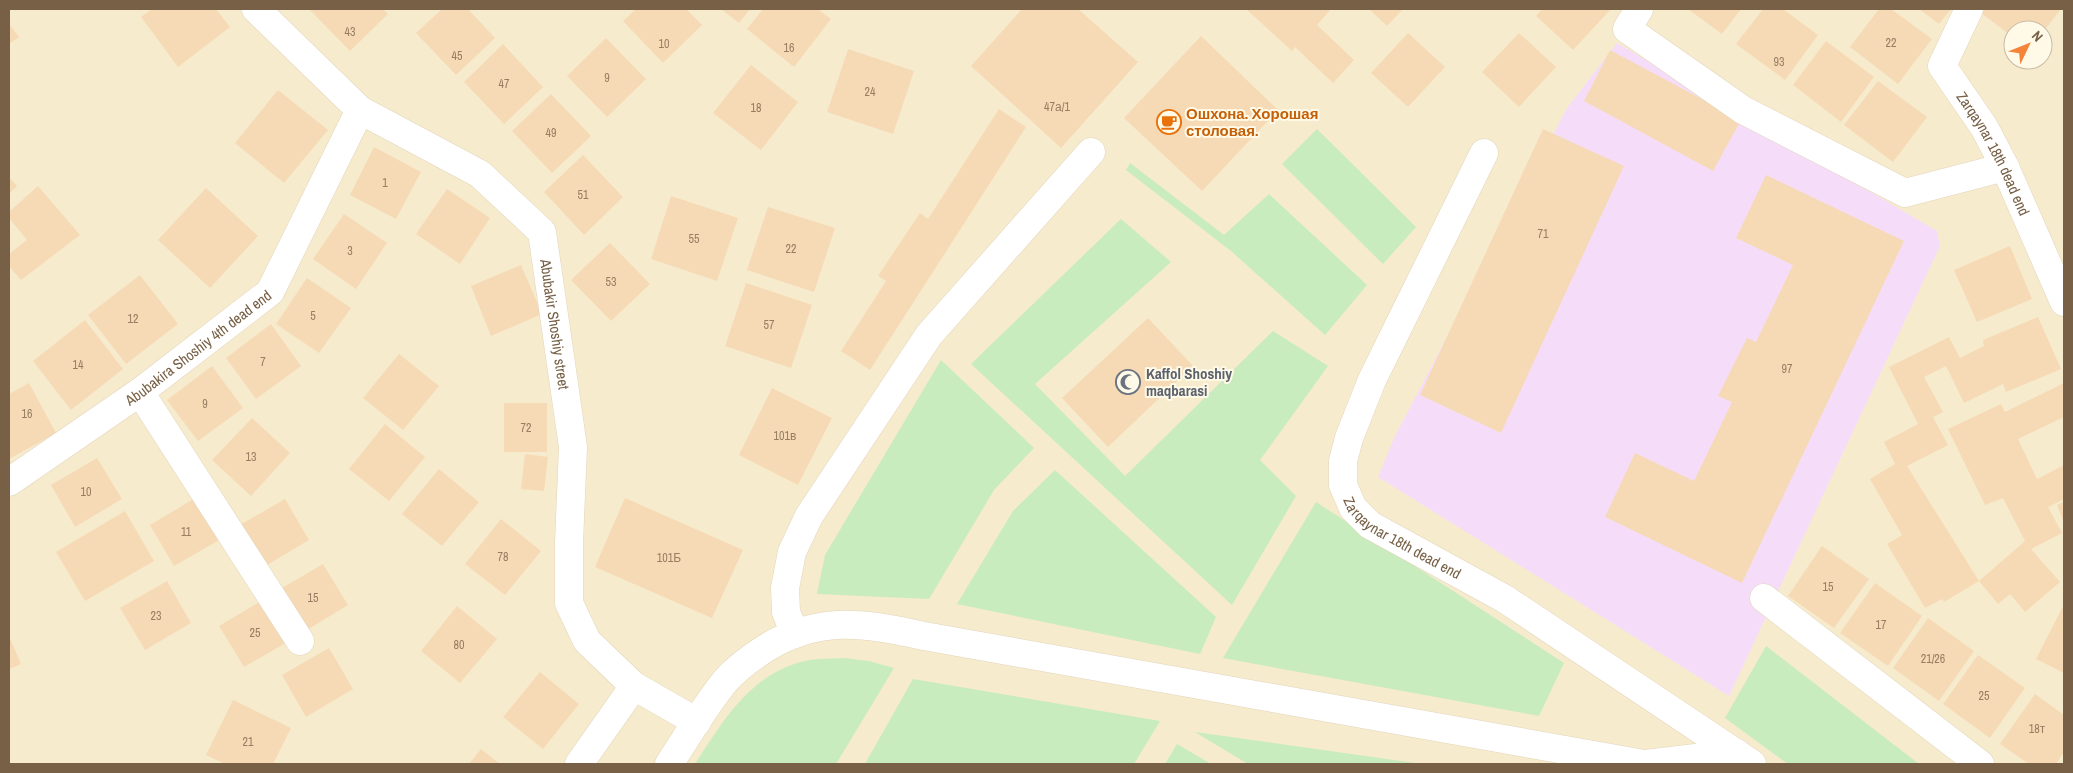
<svg xmlns="http://www.w3.org/2000/svg" width="2073" height="773" font-family="'Archivo Narrow',sans-serif">
<style>
.residential{fill:#f6ebcd;fill-rule:evenodd}
.education{fill:#f5ddfa}
.green{fill:#c8ecbd}
.building{fill:#f6dab5}
.lines{fill:none;stroke-linecap:round;stroke-linejoin:round}
.minor-casing{stroke:#e3d5bb;stroke-width:29}
.minor{stroke:#fff;stroke-width:28}
.labels{text-anchor:middle;dominant-baseline:central;stroke-width:4;stroke-linejoin:round;paint-order:stroke}
.number-label{font-size:12px;fill:#977e61}
.food-label{font-size:15px;font-weight:bold;fill:#c56008;stroke:#fffae8;text-anchor:start}
.street-label{font-size:15px;fill:#776045;stroke:#fffae8}
.worship-label{font-size:15px;font-weight:bold;fill:#5b616d;stroke:#fffae8;text-anchor:start}
</style>
<rect width="100%" height="100%" fill="#fef8e0"/>
<path class="residential" d="M9 9H2064V764H9ZM2013 30H2043V60H2013Z"/>
<path class="education" d="M1617 43 1937 231 1940 246 1729 696 1378 477 1394 438 1567 108Z"/>
<path class="green" d="M1317 129 1416 227 1383 264 1282 164Z
M1130 163 1224 235 1269 194 1367 285 1325 335 1231 251 1126 170Z
M1121 219 1171 262 1035 384 1125 476 1273 331 1328 366 1260 460 1296 496 1232 605 971 364Z
M941 360 1034 448 994 490 929 599 817 594 825 555Z
M1055 470 1216 617 1200 654 957 604 1013 511Z
M1316 502 1564 663 1539 716 1223 658Z
M1766 646 1919 764H1788L1725 718Z
M844 658 869 661 894 668 836 764H695C722 723 747 679 797 663 812 658 828 659 844 658Z
M913 679 1160 721 1134 764H865Z
M1195 732 1422 764H1248Z
M1177 744 1211 764H1165Z"/>
<path class="building" d="M152 9H216L230 27 178 67 141 17Z
M309 9H383L388 14 350 51Z
M442 9H468L495 38 456 75 416 33Z
M636 9H686L702 25 663 63 623 21Z
M721 9H750L739 23Z
M763 9H818L831 19 794 67 747 29Z
M1022 9H1078L1138 62 1061 148 971 66Z
M1246 9H1331L1317 25 1354 60 1333 83 1295 47 1292 51Z
M1369 9H1403L1387 26Z
M1542 9H1608L1610 10 1573 50 1536 16Z
M1688 9H1741L1722 34Z
M1763 9H1783L1818 35 1785 80 1736 44Z
M1879 9H1891L1932 39 1898 84 1850 47Z
M1919 9H1951L1939 24Z
M1985 9H2061L2043 32V30H2013V37L1981 13Z
M9 24 19 37 9 44Z
M1408 33 1445 67 1408 107 1371 73Z
M1519 33 1556 67 1519 107 1482 72Z
M1201 36 1278 110 1202 191 1124 118Z
M606 38 646 79 607 117 567 76Z
M1826 41 1874 77 1841 122 1793 85Z
M503 44 543 87 504 124 464 82Z
M848 49 914 71 893 134 827 112Z
M1610 50 1741 120 1713 171 1584 101Z
M751 65 798 102 761 150 713 113Z
M1878 81 1927 117 1893 162 1844 125Z
M278 90 328 130 284 183 235 143Z
M551 94 591 136 552 173 512 131Z
M999 109 1026 127 870 370 841 351 886 281 878 276 920 213 928 219Z
M1543 129 1624 166 1501 433 1420 395Z
M374 147 421 172 396 219 350 195Z
M583 155 623 197 584 235 544 192Z
M1766 175 1904 241 1742 583 1605 517 1635 453 1694 481 1732 402 1718 396 1747 338 1756 342 1793 265 1736 238Z
M9 177 17 186 9 194Z
M38 186 80 235 21 280 9 266V254L27 240 9 218V212Z
M206 188 258 236 210 288 158 240Z
M447 189 490 218 460 264 416 234Z
M671 196 738 218 717 281 651 259Z
M768 207 835 228 814 292 747 270Z
M344 214 387 243 356 289 313 259Z
M610 243 650 284 611 321 571 280Z
M2010 246 2032 299 1977 322 1954 270Z
M521 265 542 314 491 336 471 286Z
M140 275 178 324 126 364 88 315Z
M307 278 351 308 319 353 276 324Z
M746 283 812 305 791 368 725 346Z
M2038 317 2061 369 2006 392 2003 384 1964 403 1946 366 1924 377 1943 412 1933 417 1948 445 1907 466 1979 581 1944 602 1942 599 1925 608 1887 544 1902 535 1870 479 1895 464 1884 442 1918 424 1889 367 1949 337 1960 358 1984 346 1983 340Z
M1148 318 1193 366 1108 447 1062 398Z
M85 320 123 369 71 410 33 361Z
M271 324 301 366 256 399 226 358Z
M399 354 439 386 403 430 363 398Z
M212 366 243 408 198 441 167 400Z
M29 383 56 433 9 459V394Z
M2064 383V417L2018 439 2037 479 2064 465V499L2048 507 2062 533 2031 549 2060 582 2025 612 2010 594 1998 604 1979 581 2025 541 2003 498 1985 505 1948 429 2001 404 2005 412Z
M772 388 832 418 798 485 739 455Z
M504 403H547V452H504Z
M252 418 290 453 251 496 212 460Z
M385 424 425 457 389 501 349 469Z
M525 454 548 457 544 491 521 489Z
M97 458 122 499 75 527 51 485Z
M439 469 479 502 442 546 402 514Z
M197 497 221 539 174 566 150 525Z
M625 498 743 550 712 618 595 567Z
M285 499 309 540 262 568 238 526Z
M2064 502V523L2057 505Z
M125 511 154 561 85 601 56 552Z
M501 519 541 551 505 595 465 564Z
M1822 546 1869 579 1834 628 1788 596Z
M323 564 348 605 302 633 277 591Z
M167 581 191 623 145 650 120 608Z
M1875 583 1922 616 1888 666 1840 633Z
M266 598 291 640 244 667 219 626Z
M457 606 497 639 460 683 421 651Z
M2062 608 2064 609V673L2036 659Z
M1928 618 1974 651 1939 701 1893 668Z
M9 636 21 664 9 669Z
M329 648 353 689 306 717 282 675Z
M1978 655 2025 688 1990 738 1943 704Z
M540 672 579 704 543 749 503 717Z
M2035 694 2064 715V752L2056 764H2029L2000 744Z
M233 700 291 728 273 764H225L206 755Z
M481 749 500 764H469Z"/>
<g class="lines">
<defs>
<g id="minor">
<path id="s1" d="M256 9 360 110 480 174 542 232 573 447 569 543V603L587 641 634 686 697 722"/>
<path d="M1639 9 1627 29 1743 110 1905 193 2005 167"/>
<path id="s2" d="M1969 9 1942 66 1984 127 2005 167 2064 302"/>
<path id="s3" d="M1484 153 1372 380 1349 438 1343 461V485L1353 508 1370 525 1505 599 1752 764"/>
<path d="M140 392 300 641"/>
<path id="s4" d="M9 482 140 392 270 292 360 110"/>
<path d="M1764 598 1980 764"/>
<path d="M795 634 786 612 785 588 792 552 809 516 929 335 1091 152"/>
<path d="M579 764 634 686"/>
<path d="M669 764C688 736 705 705 727 679 738 667 752 657 766 648 819 615 867 623 924 636L1644 764"/>
<path d="M1646 764 1737 753"/>
</g>
</defs>
<use href="#minor" class="minor-casing"/>
<use href="#minor" class="minor"/>
</g>
<defs>
<symbol id="cafe-ring" viewBox="-11 -11 22 22"><circle r="9.5" fill="#fffae8" stroke="#e8710a" stroke-width="1.5"/><path d="M-5.5-4.5H6V0H3Q3 3.5 0 3.5H-2.5Q-5.5 3.5-5.5 0ZM3-3.2v2h1.7v-2ZM-6 4.5H4V6H-6Z" fill="#e8710a"/></symbol>
<symbol id="mosque-ring" viewBox="-11 -11 22 22"><circle r="9.5" fill="#fffae8" stroke="#6b7280" stroke-width="1.5"/><path d="M3.5-4.9A6 6 0 1 0 3.5 4.9A5 5 0 1 1 3.5-4.9Z" fill="#6b7280"/></symbol>
</defs>
<g fill-rule="evenodd">
<use href="#cafe-ring" x="1155" y="108" width="28" height="28"/>
<use href="#mosque-ring" x="1114" y="368" width="28" height="28"/>
</g>
<g class="labels">
<g class="number-label">
<text x="350" y="32">43</text>
<text x="1891" y="43">22</text>
<text x="664" y="44">10</text>
<text x="789" y="48">16</text>
<text x="457" y="56">45</text>
<text x="1779" y="62">93</text>
<text x="607" y="78">9</text>
<text x="504" y="84">47</text>
<text x="870" y="92">24</text>
<text x="1057" y="107">47а/1</text>
<text x="756" y="108">18</text>
<text x="551" y="133">49</text>
<text x="385" y="183">1</text>
<text x="583" y="195">51</text>
<text x="1543" y="234">71</text>
<text x="694" y="239">55</text>
<text x="791" y="249">22</text>
<text x="350" y="251">3</text>
<text x="611" y="282">53</text>
<text x="313" y="316">5</text>
<text x="133" y="319">12</text>
<text x="769" y="325">57</text>
<text x="263" y="362">7</text>
<text x="78" y="365">14</text>
<text x="1787" y="369">97</text>
<text x="205" y="404">9</text>
<text x="27" y="414">16</text>
<text x="526" y="428">72</text>
<text x="785" y="436">101в</text>
<text x="251" y="457">13</text>
<text x="86" y="492">10</text>
<text x="186" y="532">11</text>
<text x="503" y="557">78</text>
<text x="669" y="558">101Б</text>
<text x="1828" y="587">15</text>
<text x="313" y="598">15</text>
<text x="156" y="616">23</text>
<text x="1881" y="625">17</text>
<text x="255" y="633">25</text>
<text x="459" y="645">80</text>
<text x="1933" y="659">21/26</text>
<text x="1984" y="696">25</text>
<text x="2037" y="729">18т</text>
<text x="248" y="742">21</text>
</g>
<g class="food-label">
<text x="1186" y="113">Ошхона. Хорошая<tspan x="1186" dy="17">столовая.</tspan></text>
</g>
<g class="street-label">
<text stroke="none"><textPath href="#s2" startOffset="165">Zarqaynar 18th dead end</textPath></text>
<text stroke="none"><textPath href="#s1" startOffset="459">Abubakir Shoshiy street</textPath></text>
<text stroke="none"><textPath href="#s4" startOffset="232">Abubakira Shoshiy 4th dead end</textPath></text>
<text stroke="none"><textPath href="#s3" startOffset="446">Zarqaynar 18th dead end</textPath></text>
</g>
<g class="worship-label">
<text x="1146" y="373">Kaffol Shoshiy<tspan x="1146" dy="17">maqbarasi</tspan></text>
</g>
</g>
<rect width="2073" height="773" fill="none" stroke="#776045" stroke-width="20"/>
<g transform="translate(2028 45) rotate(47)"><circle r="24" fill="#fffae8" stroke="#c9bca7"/>
<path d="M0-4L9 19L0 12L-9 19Z" fill="#f3843a"/>
<text y="-8" font-size="14" font-weight="bold" text-anchor="middle" fill="#776045">N</text>
</g>
</svg>
